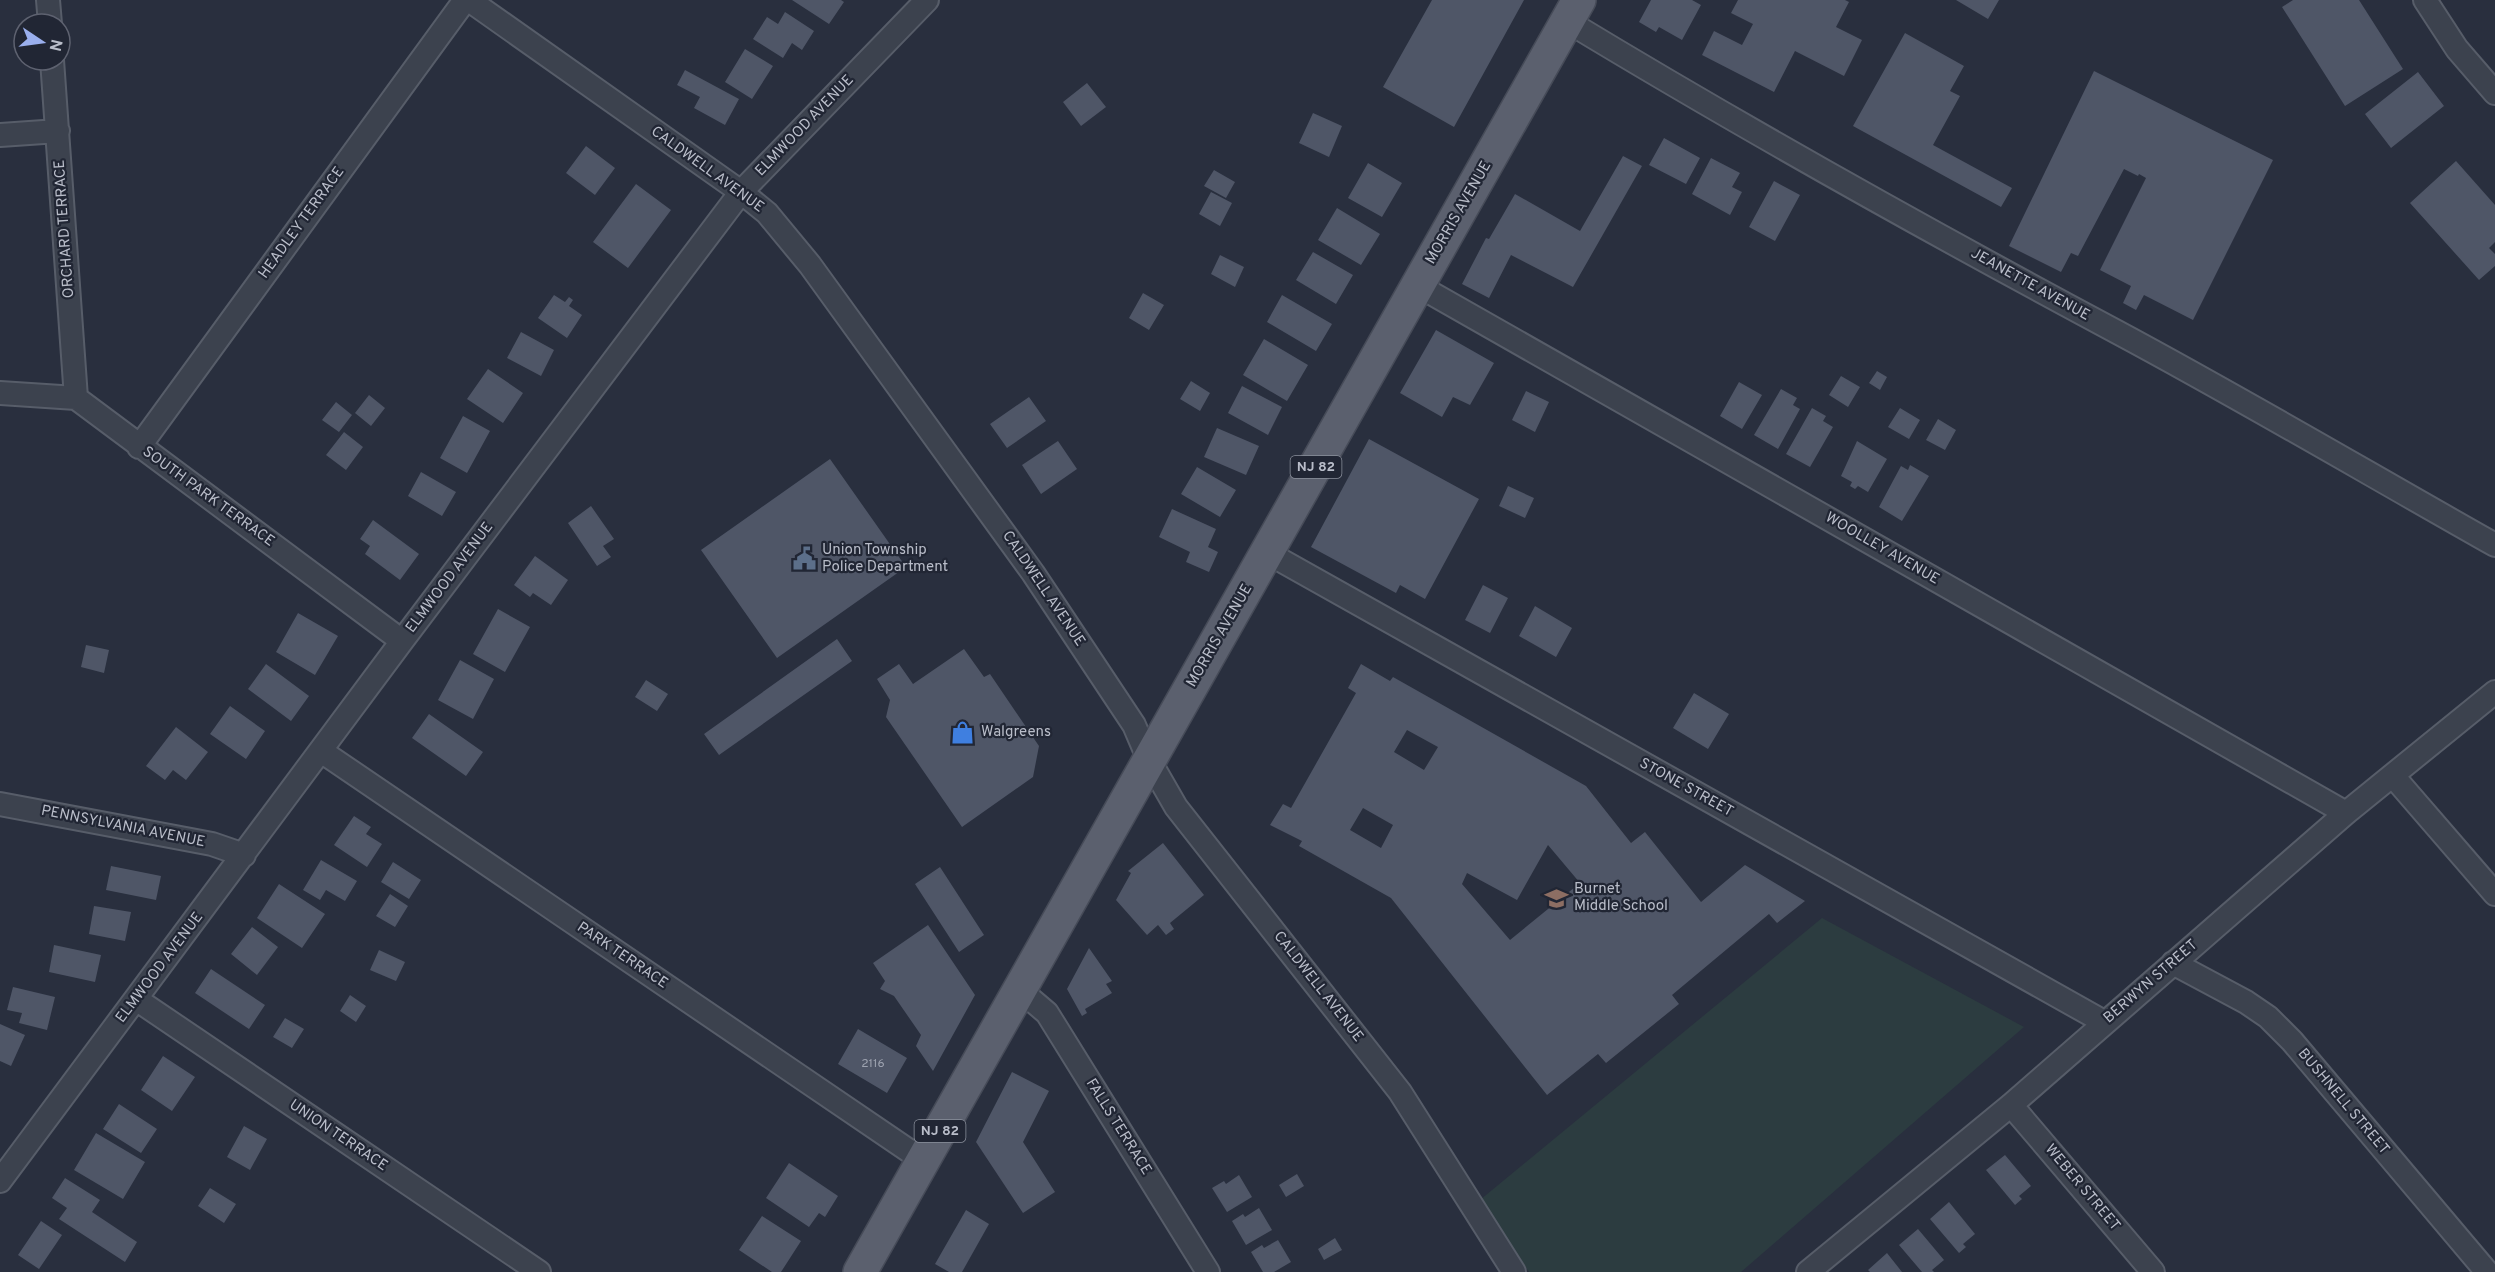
<svg xmlns="http://www.w3.org/2000/svg" width="2495" height="1272" font-family="Overpass,sans-serif">
<style>
.green{fill:#2c3c40}
.building{fill:#4f5667;fill-rule:evenodd}
.lines{fill:none;stroke-linecap:round;stroke-linejoin:round}
.minor-casing{stroke:#575d69;stroke-width:26}
.primary-casing{stroke:#464b58;stroke-width:36}
.minor{stroke:#3c424e;stroke-width:22}
.primary{stroke:#5b606e;stroke-width:33}
.labels{text-anchor:middle;dominant-baseline:central;stroke-width:4.5;stroke-linejoin:round;paint-order:stroke}
.number-label{font-size:12px;fill:#9ea3b0}
.shield{fill:#212634;stroke:#8b909c;stroke-width:1.5}
.shield-label{font-size:14px;font-weight:bold;fill:#b9bdc9}
.street-label{font-size:15px;fill:#b9bdc9;stroke:#212634}
.poi-label{font-size:15px;fill:#b9bdc9;stroke:#212634;text-anchor:start}
</style>
<rect width="100%" height="100%" fill="#292f3e"/>
<path class="green" d="M1822 918 2024 1027 1741 1272H1529L1480 1200Z"/>
<path class="building" d="M792 0H841L844 2 829 24Z
M1432 0H1524L1454 127 1383 87Z
M1651 0H1692L1701 5 1682 40 1659 27 1656 32 1639 22Z
M1738 0H1845L1849 2 1836 27 1862 40 1844 76 1795 51 1774 92 1702 55 1714 31 1742 45 1753 24 1731 13Z
M1956 0H1999L1988 19Z
M2293 0H2359L2403 69 2345 106 2282 7Z
M785 12 814 31 802 50 792 43 783 58 753 39 767 17 778 24Z
M1905 33 1964 66 1950 91 1960 96 1933 145 2012 188 2001 207 1853 126Z
M745 49 773 66 752 99 725 82Z
M685 70 739 99 725 125 694 108 700 97 677 85Z
M2094 71 2273 160 2193 320 2144 295 2136 310 2123 303 2131 286 2100 270 2146 178 2139 174 2138 176 2124 169 2078 256 2071 253 2061 272 2009 246Z
M2418 72 2444 106 2391 148 2365 114Z
M1087 83 1106 107 1081 126 1063 102Z
M1313 113 1342 126 1329 157 1299 143Z
M1664 138 1700 158 1686 184 1649 165Z
M586 146 615 168 595 195 566 173Z
M1623 156 1642 166 1573 287 1511 255 1489 298 1462 284 1486 238 1489 239 1515 194 1580 231Z
M1711 158 1740 173 1732 187 1742 192 1730 215 1692 194Z
M2456 161 2495 205V242L2489 248 2495 254V266L2479 280 2410 203Z
M1368 163 1402 183 1382 217 1348 198Z
M1214 170 1235 182 1226 198 1204 186Z
M1774 181 1800 195 1775 241 1749 227Z
M636 184 671 210 628 268 593 242Z
M1211 192 1232 203 1220 226 1199 214Z
M1337 208 1380 234 1361 265 1318 240Z
M1313 252 1353 275 1336 304 1296 280Z
M1220 255 1244 267 1235 287 1211 274Z
M1143 293 1164 305 1149 330 1129 318Z
M554 295 565 302 569 297 573 300 569 306 582 315 567 338 538 318Z
M1282 295 1332 324 1316 351 1267 322Z
M1436 330 1494 363 1470 405 1453 397 1442 417 1400 393Z
M521 332 554 350 541 376 507 358Z
M1264 339 1308 365 1287 401 1243 375Z
M488 369 523 393 503 423 467 399Z
M1877 371 1887 377 1880 390 1869 383Z
M1841 376 1860 387 1848 407 1829 395Z
M1191 381 1210 393 1200 411 1180 399Z
M1739 382 1762 395 1742 429 1720 416Z
M1242 386 1282 407 1268 435 1228 413Z
M1781 389 1797 398 1793 405 1800 409 1778 449 1754 435Z
M1526 391 1549 402 1535 432 1512 420Z
M369 395 385 408 371 426 355 413Z
M1029 397 1046 421 1007 448 990 424Z
M336 402 352 415 339 432 322 420Z
M1812 408 1826 416 1823 421 1833 427 1810 467 1786 454Z
M1900 408 1920 420 1909 439 1888 427Z
M463 416 490 431 467 473 440 458Z
M1938 419 1956 430 1945 450 1926 440Z
M1217 428 1259 446 1246 475 1204 457Z
M344 432 363 447 346 470 326 455Z
M1369 439 1479 499 1425 599 1400 585 1396 593 1311 547Z
M1058 441 1077 469 1041 494 1022 465Z
M1857 441 1887 459 1868 492 1858 486 1855 489 1850 486 1852 482 1841 476Z
M830 459 906 567 777 658 701 550Z
M1910 465 1929 476 1902 521 1879 507 1901 466 1908 470Z
M1197 467 1236 490 1220 517 1181 494Z
M421 472 456 492 442 516 408 496Z
M1508 486 1534 498 1525 518 1499 506Z
M591 506 614 539 603 546 611 557 597 566 568 523Z
M1172 509 1216 529 1208 547 1218 552 1209 572 1186 562 1190 552 1159 537Z
M373 520 419 554 400 580 365 554 370 546 360 539Z
M535 556 568 580 551 605 533 593 530 597 514 585Z
M1483 585 1508 598 1490 633 1465 620Z
M1535 606 1572 628 1556 657 1519 636Z
M498 609 530 627 505 672 473 654Z
M298 613 338 636 315 675 276 652Z
M837 639 852 661 719 755 704 734Z
M86 645 109 650 104 673 81 667Z
M964 649 984 677 990 674 1039 746 1033 777 962 827 886 717 890 700 877 679 899 664 913 684Z
M460 660 494 679 473 719 438 700Z
M266 664 309 696 291 721 248 689Z
M1361 664 1390 681 1393 677 1586 786 1631 843 1645 832 1701 902 1745 865 1805 901 1777 923 1769 914 1672 995 1679 1004 1606 1063 1598 1054 1547 1095 1391 898 1299 846 1302 841 1270 825 1283 804 1291 808 1356 693 1348 688ZM1407 730 1438 747 1424 770 1394 752ZM1363 808 1393 825 1381 848 1350 830ZM1548 845 1580 883 1510 940 1462 884 1467 873 1517 900Z
M646 680 668 694 657 711 635 697Z
M1694 693 1729 714 1708 749 1673 728Z
M230 706 265 731 246 759 210 734Z
M429 714 483 752 466 776 412 738Z
M176 727 208 752 186 780 173 770 165 780 146 766Z
M354 816 371 827 366 834 382 844 367 867 334 845Z
M1163 843 1204 895 1170 923 1174 929 1166 935 1158 925 1147 935 1116 900 1131 873 1128 871Z
M321 860 357 881 345 901 326 890 320 900 303 890Z
M393 862 421 880 409 899 381 882Z
M111 866 161 876 156 900 106 890Z
M940 867 984 935 959 952 915 884Z
M279 884 325 914 302 948 257 918Z
M390 894 408 906 395 927 376 916Z
M94 906 131 912 125 941 89 934Z
M928 925 975 995 933 1071 916 1046 921 1035 894 996 880 989 885 981 873 963Z
M252 927 278 947 257 975 231 954Z
M54 945 101 955 95 982 49 972Z
M1089 948 1112 981 1106 984 1112 993 1085 1009 1087 1013 1082 1016 1067 989Z
M379 950 405 962 396 981 370 970Z
M211 969 265 1005 249 1029 195 993Z
M13 987 55 997 47 1030 19 1023 22 1013 7 1010Z
M350 995 366 1006 356 1022 340 1011Z
M285 1018 304 1029 292 1048 273 1037Z
M0 1024 25 1035 11 1066 0 1061Z
M858 1029 907 1058 887 1093 838 1064Z
M163 1056 195 1077 172 1111 141 1090Z
M1012 1072 1049 1091 1023 1142 1055 1192 1023 1213 976 1142Z
M119 1104 157 1129 141 1153 103 1129Z
M244 1126 267 1139 250 1170 227 1157Z
M96 1133 145 1162 123 1199 74 1170Z
M2005 1155 2031 1186 2019 1196 2022 1199 2015 1205 1986 1170Z
M789 1163 838 1196 825 1217 819 1213 809 1227 766 1198Z
M1297 1174 1304 1186 1286 1197 1279 1185Z
M1239 1175 1252 1197 1227 1212 1212 1188 1224 1181 1226 1184Z
M65 1178 100 1200 92 1212 137 1242 125 1262 59 1219 67 1208 52 1198Z
M210 1188 236 1204 224 1223 198 1206Z
M1949 1202 1975 1234 1963 1244 1966 1247 1959 1253 1930 1219Z
M1259 1208 1272 1230 1246 1245 1232 1221 1243 1214 1245 1217Z
M966 1210 989 1224 962 1272H949L935 1264Z
M762 1216 801 1241 781 1272H772L739 1250Z
M41 1221 62 1235 39 1269 18 1255Z
M1918 1229 1944 1260 1932 1270 1934 1272H1922L1899 1245Z
M1335 1238 1342 1250 1324 1260 1318 1249Z
M1278 1240 1291 1262 1274 1272H1263L1251 1252 1262 1245 1264 1248Z
M1887 1253 1902 1272H1870L1868 1270Z"/>
<g class="lines">
<defs>
<path id="minor" d="M48 0 50 24
M469 0 741 192 767 213 810 265 1033 573 1134 725 1149 760 1176 807 1400 1092 1514 1272
M2425 0 2457 49 2495 93
M1567 21C1747 130 1932 233 2117 332 2244 400 2369 474 2495 545
M52 60 76 398
M0 135 58 131
M1417 285 2346 813
M0 393 76 398 402 641
M139 447 465 0
M1268 553 2104 1022
M321 751 924 1161
M2393 776 2495 894
M0 804 212 844 244 855
M2173 963 2246 1002 2268 1017 2292 1041 2487 1272
M1020 990 1047 1013 1208 1272
M136 999 539 1272
M2011 1105 2153 1272
M0 1181 402 641 741 192 927 0
M1808 1272 2011 1105 2346 813 2495 692"/>
<path id="primary" d="M860 1272 1579 0"/>
</defs>
<use href="#minor" class="minor-casing"/>
<use href="#primary" class="primary-casing"/>
<use href="#minor" class="minor"/>
<use href="#primary" class="primary"/>
</g>
<defs>
<symbol id="civic-bare" viewBox="-9 -9 18 18"><path d="M-.6-6.5H3V-4.5H.6V-3L4-1V1h2V6H-6V1h2V-1L-.6-3ZM-1.2 2.5V6h2.4V2.5Z" fill="#5c6f8a" stroke="#212634" stroke-width="2.5" paint-order="stroke"/></symbol>
<symbol id="shop-bare" viewBox="-9 -9 18 18"><path d="M-5-2.5h2.3a2.7 3.5 0 0 1 5.4 0H5L5.5 6h-11ZM-1.5-2.5h3a1.5 2.3 0 0 0-3 0Z" fill="#3f7fe0" stroke="#212634" stroke-width="2.5" paint-order="stroke"/></symbol>
<symbol id="school-bare" viewBox="-9 -9 18 18"><path d="M0-5L7-2L0 1L-7-2ZM-4 1L0 2.5L4 1V4Q0 6-4 4Z" fill="#8d6e63" stroke="#212634" stroke-width="2.5" paint-order="stroke"/></symbol>
</defs>
<g fill-rule="evenodd">
<use href="#civic-bare" x="788" y="542" width="33" height="33"/>
<use href="#shop-bare" x="946" y="716" width="33" height="33"/>
<use href="#school-bare" x="1540" y="882" width="33" height="33"/>
</g>
<g class="labels">
<g class="number-label">
<text x="873" y="1064">2116</text>
</g>
<g class="shield">
<rect x="1290.5" y="456" width="51" height="22" rx="4.5"/>
<rect x="914.5" y="1120" width="51" height="22" rx="4.5"/>
</g>
<g class="shield-label">
<text x="1316" y="467">NJ 82</text>
<text x="940" y="1131">NJ 82</text>
</g>
<g class="street-label">
<text transform="translate(805 126) rotate(-46)">ELMWOOD AVENUE</text>
<text transform="translate(707 170) rotate(36)">CALDWELL AVENUE</text>
<text transform="translate(1459 213) rotate(-60)">MORRIS AVENUE</text>
<text transform="translate(302 223) rotate(-54)">HEADLEY TERRACE</text>
<text transform="translate(65 229) rotate(-94)">ORCHARD TERRACE</text>
<text transform="translate(2030 285) rotate(29)">JEANETTE AVENUE</text>
<text transform="translate(208 497) rotate(36)">SOUTH PARK TERRACE</text>
<text transform="translate(1882 549) rotate(30)">WOOLLEY AVENUE</text>
<text transform="translate(450 578) rotate(-53)">ELMWOOD AVENUE</text>
<text transform="translate(1043 589) rotate(56)">CALDWELL AVENUE</text>
<text transform="translate(1220 636) rotate(-60)">MORRIS AVENUE</text>
<text transform="translate(1686 788) rotate(29)">STONE STREET</text>
<text transform="translate(123 827) rotate(11)">PENNSYLVANIA AVENUE</text>
<text transform="translate(622 956) rotate(34)">PARK TERRACE</text>
<text transform="translate(160 968) rotate(-53)">ELMWOOD AVENUE</text>
<text transform="translate(2151 982) rotate(-41)">BERWYN STREET</text>
<text transform="translate(1318 987) rotate(52)">CALDWELL AVENUE</text>
<text transform="translate(2343 1102) rotate(50)">BUSHNELL STREET</text>
<text transform="translate(1118 1127) rotate(58)">FALLS TERRACE</text>
<text transform="translate(338 1136) rotate(34)">UNION TERRACE</text>
<text transform="translate(2082 1188) rotate(50)">WEBER STREET</text>
</g>
<g class="poi-label">
<text x="822" y="550">Union Township<tspan x="822" dy="17">Police Department</tspan></text>
<text x="981" y="732">Walgreens</text>
<text x="1574" y="889">Burnet<tspan x="1574" dy="17">Middle School</tspan></text>
</g>
</g>
<g transform="translate(42 42) rotate(103)"><circle r="28" fill="#212634" stroke="#5e6270" stroke-width="1.5"/>
<path d="M0-4.5L10 22L0 15L-10 22Z" fill="#9aafed"/>
<text y="-9" font-size="16" font-weight="bold" text-anchor="middle" fill="#b9bdc9">N</text>
</g>
</svg>
